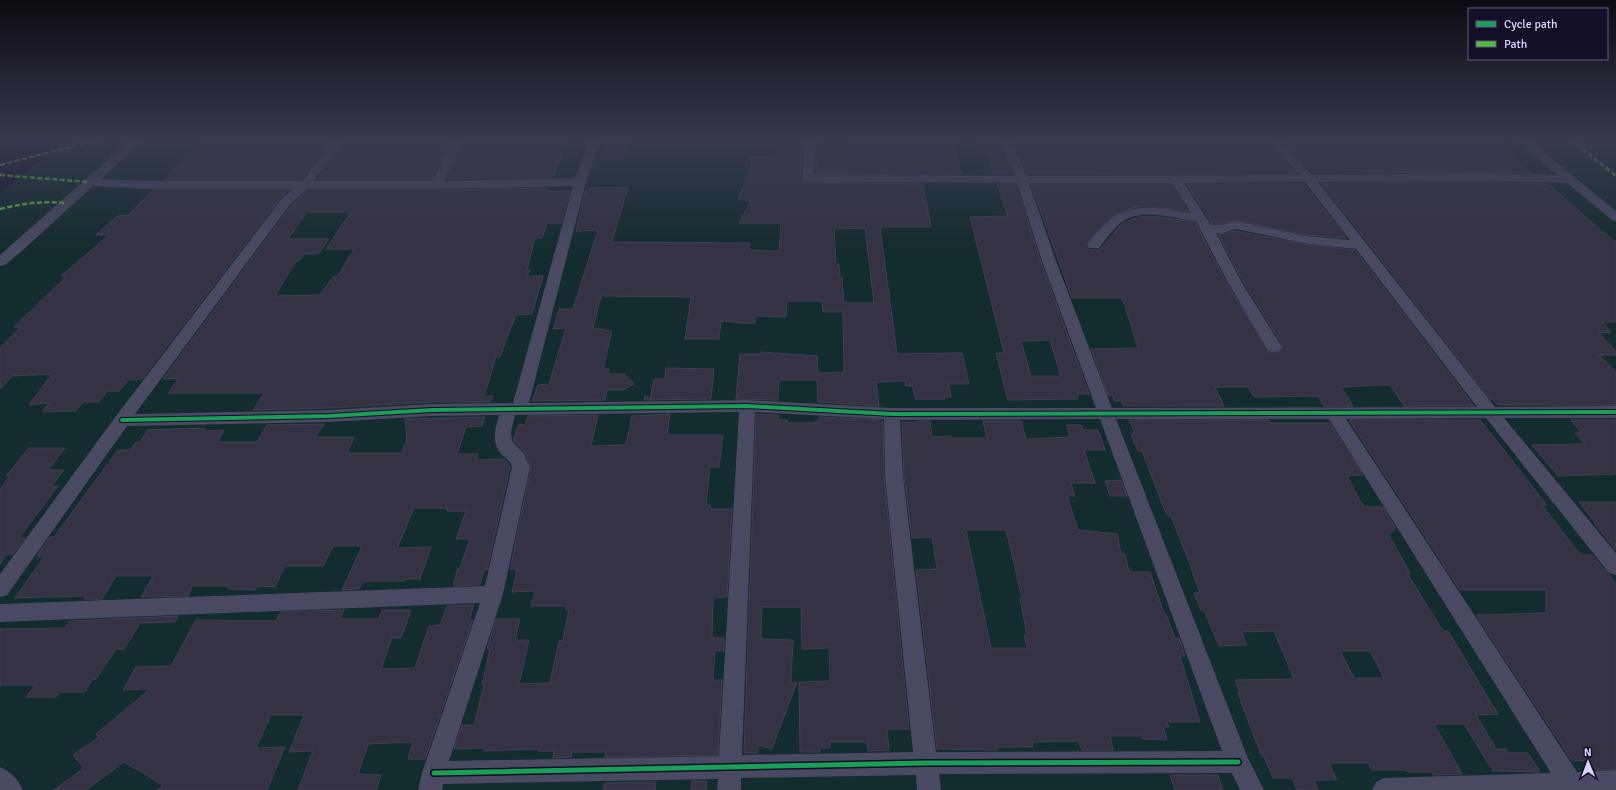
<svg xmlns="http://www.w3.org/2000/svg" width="1616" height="790" font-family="Signika,sans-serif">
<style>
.green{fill:#132c2d}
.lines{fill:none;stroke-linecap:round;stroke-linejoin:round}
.stream{stroke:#0d2144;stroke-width:4}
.building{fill:#343243;stroke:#433f54;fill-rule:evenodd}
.minor{fill:#4a4962;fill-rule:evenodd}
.quiet{stroke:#58b947;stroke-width:2.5;stroke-dasharray:5 2.5;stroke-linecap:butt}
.cycleway-far1-casing{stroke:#130f26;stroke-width:6}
.cycleway-casing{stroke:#130f26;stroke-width:8}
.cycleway-far1{stroke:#1a9f57;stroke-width:4}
.cycleway{stroke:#1a9f57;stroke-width:5}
</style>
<rect width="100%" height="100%" fill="#161421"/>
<path class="green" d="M67 139H1616V790H0V193Z"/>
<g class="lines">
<path class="stream" d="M1614 139 1616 140"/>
</g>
<path class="building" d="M209 139H331L301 180H164L193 148H198Z
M346 139H450L431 180H317Z
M465 139H566L564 146H566L553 177 446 179Z
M608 139H629L622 159 600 160Z
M850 139 953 141 961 174 816 173 818 147H851Z
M976 139H999L1013 174H993L987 153H979Z
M1014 139H1268L1296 174H1028Z
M1283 139H1316L1319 141 1393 139H1493L1531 173 1481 172 1313 173Z
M803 146 800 178 804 182 923 184 931 227H880L897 354 962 353 969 384H949L951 397H944L945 399H915L913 386H906L905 381 876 382 879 406 818 402 817 380H779L778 400 736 399 740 354H761V352L817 356 818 373 844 372 843 312H823L822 301H787L786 317 755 316V324L721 321 719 339H685L691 297 601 296 593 328 612 331 603 369H609L608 374H624L634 384 623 390H607L605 400 532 401 538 385 549 384 566 328 553 329 559 309H573L598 230 576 231 585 191H589L590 188 628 187 612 242 750 243 749 250 779 251 781 223H739L751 201 738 199 751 167V157L779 156 780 151H793V149H797V147ZM865 228 874 303H844L842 278H840L839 264H836L834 229Z
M1481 182 1544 184 1547 186H1551L1598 228 1616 242V322H1602L1611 332 1599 333 1616 351V355H1599L1616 372V405H1498L1492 399 1491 400 1321 183Z
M997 184H1016L1041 262 1089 394H1077L1078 399 1008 400 996 353H1004L970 217 1008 216ZM1050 340 1061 376H1031L1021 341Z
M1031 184H1171L1188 211 1145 206 1132 208 1121 212 1109 219 1098 229 1086 246 1089 250 1100 249 1123 223 1139 217H1158L1195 222 1226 282 1269 352H1279L1283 346 1242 280 1218 234 1236 231 1307 245 1355 250 1474 406H1404L1390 385H1381L1341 387 1353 406H1324L1318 396 1254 397 1248 387H1215L1224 406H1123L1121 400 1115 401 1112 395H1108L1091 349 1138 348 1125 306 1121 298H1072Z
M1187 184H1304L1347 238 1307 235 1236 220 1221 224H1212Z
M548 188V190L551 191H570L561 223H547L542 238H535L527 270H530L527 276H543L532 314 516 315 500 357H496L484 396H493L490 402H432L329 408 253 410 264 393H168L179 378 163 379 292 204 309 190H436ZM307 212H351L326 249H354L337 277H333L320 295 275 296 296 261H299L304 254H318L329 239H288Z
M153 190H289L282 196 142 379 128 380 119 391H107L99 402H83L76 411 42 412 49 403 29 405 52 374 12 376 0 389V348L21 327H14L66 277 61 276 109 235H96L117 216 128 215Z
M666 368 714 369 711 399 644 400 645 395 650 399 654 379H665Z
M670 414 667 435H723L719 467H710L706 505H710V509H732L727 597 713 598 712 638H724V651L715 650 713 680H722L718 755 605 757 606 752H572L571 757 553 758 554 751H538L539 749 484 751 485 748 454 749 462 725H474L484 685H482L490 649H487L496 619H520L515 640H529L519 684 550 683 559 641 563 640 569 610H566L567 606H531L535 591 512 592 517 569H510L531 467 525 453 513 440 519 424 525 425 528 416 598 415 591 446 626 445 632 416Z
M756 414 778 415V419L787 420V423H815V421H819V417L881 420 883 422 884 476 909 729H887L889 750 868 751 867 742H830V748H820V752H800L799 682 830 681 829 648 802 649 801 607H762L761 639 793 640 791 683 797 682 772 749 758 745V753H744Z
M485 417 482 426 466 427 457 454H478L476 460 505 459 510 467 487 570H484L480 585 453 586 458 568H460L470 539H456L466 511H447L448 508H414L397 548 431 547 420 579H405V581H365L362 582 359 589 342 590 362 546H333L323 566H285L275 587 257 586 255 590 228 589 230 586H192L188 596 141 597 153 576H116L102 599H84L86 596 15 598 44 557H37L39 553 50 537H54L118 450H130L136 442H140L148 430 205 428 203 431 224 430 217 442H257L267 425 325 424 314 437H354L347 453H401L407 440 405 419Z
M1129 420H1269L1271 423H1330L1363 475 1347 476 1357 495 1364 507H1383L1396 529 1388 534 1410 573H1407L1443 631H1448L1498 714 1476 715 1496 749H1506L1509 753H1528L1540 772 1493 771 1464 724H1434L1462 774 1433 775 1432 772H1408L1406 770H1372L1368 763H1329L1337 780H1314L1318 790H1297L1292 778H1273L1264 757H1262L1250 726 1238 693H1240L1235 680 1294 679 1274 631 1242 632 1247 645 1219 646 1204 610H1201L1194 593H1200L1186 554 1171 516H1169L1165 511 1142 451H1138L1131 434 1135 433ZM1340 651H1370L1384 678H1354Z
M1349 420H1480L1547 505H1542L1575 548 1582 555H1592L1616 583V769L1596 770 1590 760 1572 761 1476 615 1546 613V590H1460Z
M1571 420H1616V474L1558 476 1532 445 1585 444 1575 433H1582Z
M916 421H930L932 437 951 436 952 438H987L983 421H1021L1026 439 1070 437 1067 425H1081L1083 430H1098L1105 450H1084L1095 483H1071L1075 496H1067L1078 530 1117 534 1121 554H1125L1129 572H1150L1164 614H1166L1175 638H1179L1185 656H1180L1200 722H1167L1169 727H1163L1167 740 1143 739 1142 736H1110L1113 750H1082L1078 741 1032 742 1033 747H997L998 750 937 749 916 570 937 569 932 537 912 538 904 476 902 422 916 423ZM966 530H1006L1022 598H1020L1027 635H1024L1027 648H991Z
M29 448H65L48 470H64L51 487 58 486 19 538H25L13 554H7L0 564V490L10 476H6Z
M1121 480 1127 496H1110L1105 481Z
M1579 502H1616V550L1595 524H1596Z
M474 605 469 620H473L425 759H408L413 742 368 744 358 774 381 775 376 790H298L313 751 289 752 304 715H271L256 748 285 747 267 790H158L163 785 124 762 86 790H54L84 768 73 755 99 737 96 734 150 689 123 690 136 667 171 666 196 620 276 621 281 612 344 610 340 619H379L382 610H411L401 638H392L381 669 415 668 429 626 440 625 447 606Z
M178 616 175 622 140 623 124 649H116L96 679 92 680 85 692H59L56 697H26L35 685H0V629L65 628 70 621Z
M1170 775H1218L1223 790H1175Z
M692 781H707L706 790H691Z
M656 782 655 790H603L605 783Z"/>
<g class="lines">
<path class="minor" d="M131 139H144L101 179 144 181H302L333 139H345L314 181H432L452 139H464L444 181 575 178 590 139H602L586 182 529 403 747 400 892 408H1096L1042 261 1017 183 808 182 804 181 802 178 805 139H817L814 174 1015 176 1000 139H1012L1027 176 1299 175 1269 139H1281L1312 175 1481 173 1558 175 1515 139H1528L1616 211V221L1612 220 1567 183 1481 181 1318 182 1495 407 1616 406V418H1504L1616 553V575L1609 573 1486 418 1346 419 1577 772 1616 770V790H1372L1376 782 1384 778 1551 773 1329 419H1116L1247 756 1264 790H1240L1232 773 939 774 941 790H917L916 775 741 778V790H717L718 779 443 784 442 790H418L422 773 480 603 0 622V604L485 586 512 467C510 461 507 459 502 455 491 443 495 429 499 415L432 416 329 422 127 426 7 595 0 597V574L116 416 283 197 293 189H144L93 186 23 250 5 265 0 266V255ZM1305 182 1350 240 1307 236 1236 221 1221 225H1211L1184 183ZM1029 183H1172L1191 213C1142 205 1119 200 1087 245L1089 248H1099C1106 239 1113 229 1122 222 1142 207 1174 219 1196 221L1227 281 1266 347 1269 351 1274 352 1279 351 1282 347 1241 281 1216 233H1222L1236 229 1307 244 1356 249 1477 407 1112 408 1056 261ZM573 186 513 403 432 404 329 410 135 414 291 203 308 189H436ZM739 412 719 756 449 761 503 594 530 467 524 454 512 441 511 432 515 415ZM755 412 884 419 885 476 913 752 742 755ZM1100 419 1222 751 936 752 903 476 900 420Z
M0 767C11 772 18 779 23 790H0Z"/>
<path class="quiet" d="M1571 139 1616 176
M0 165 101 139
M0 175 89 182
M0 209C26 203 40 201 66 203"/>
<defs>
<path id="cycleway-far1" d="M122 420 329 416 432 410 747 406 892 414 1616 412"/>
<path id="cycleway" d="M434 773 925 763 1238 762"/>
</defs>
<use href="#cycleway-far1" class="cycleway-far1-casing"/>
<use href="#cycleway" class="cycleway-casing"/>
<use href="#cycleway-far1" class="cycleway-far1"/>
<use href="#cycleway" class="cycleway"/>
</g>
<linearGradient id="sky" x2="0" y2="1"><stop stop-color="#0c0b12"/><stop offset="0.56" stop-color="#363a4e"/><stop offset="1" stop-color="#363a4e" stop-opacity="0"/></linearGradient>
<rect width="1616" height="250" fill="url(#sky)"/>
<rect x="1468" y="8" width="140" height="52" fill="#130f26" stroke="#625e7d"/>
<rect x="1476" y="21" width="20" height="6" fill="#1a9f57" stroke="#625e7d"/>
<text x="1504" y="28" font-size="12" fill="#d9d4ff">Cycle path</text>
<rect x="1476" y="41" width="20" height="6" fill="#58b947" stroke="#625e7d"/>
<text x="1504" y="48" font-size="12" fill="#d9d4ff">Path</text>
<g transform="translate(1588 762) rotate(359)" stroke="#130f26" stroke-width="3" paint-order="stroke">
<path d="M0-3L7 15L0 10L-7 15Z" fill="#d9d4ff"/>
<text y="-6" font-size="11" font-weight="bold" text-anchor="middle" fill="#d9d4ff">N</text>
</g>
</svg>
